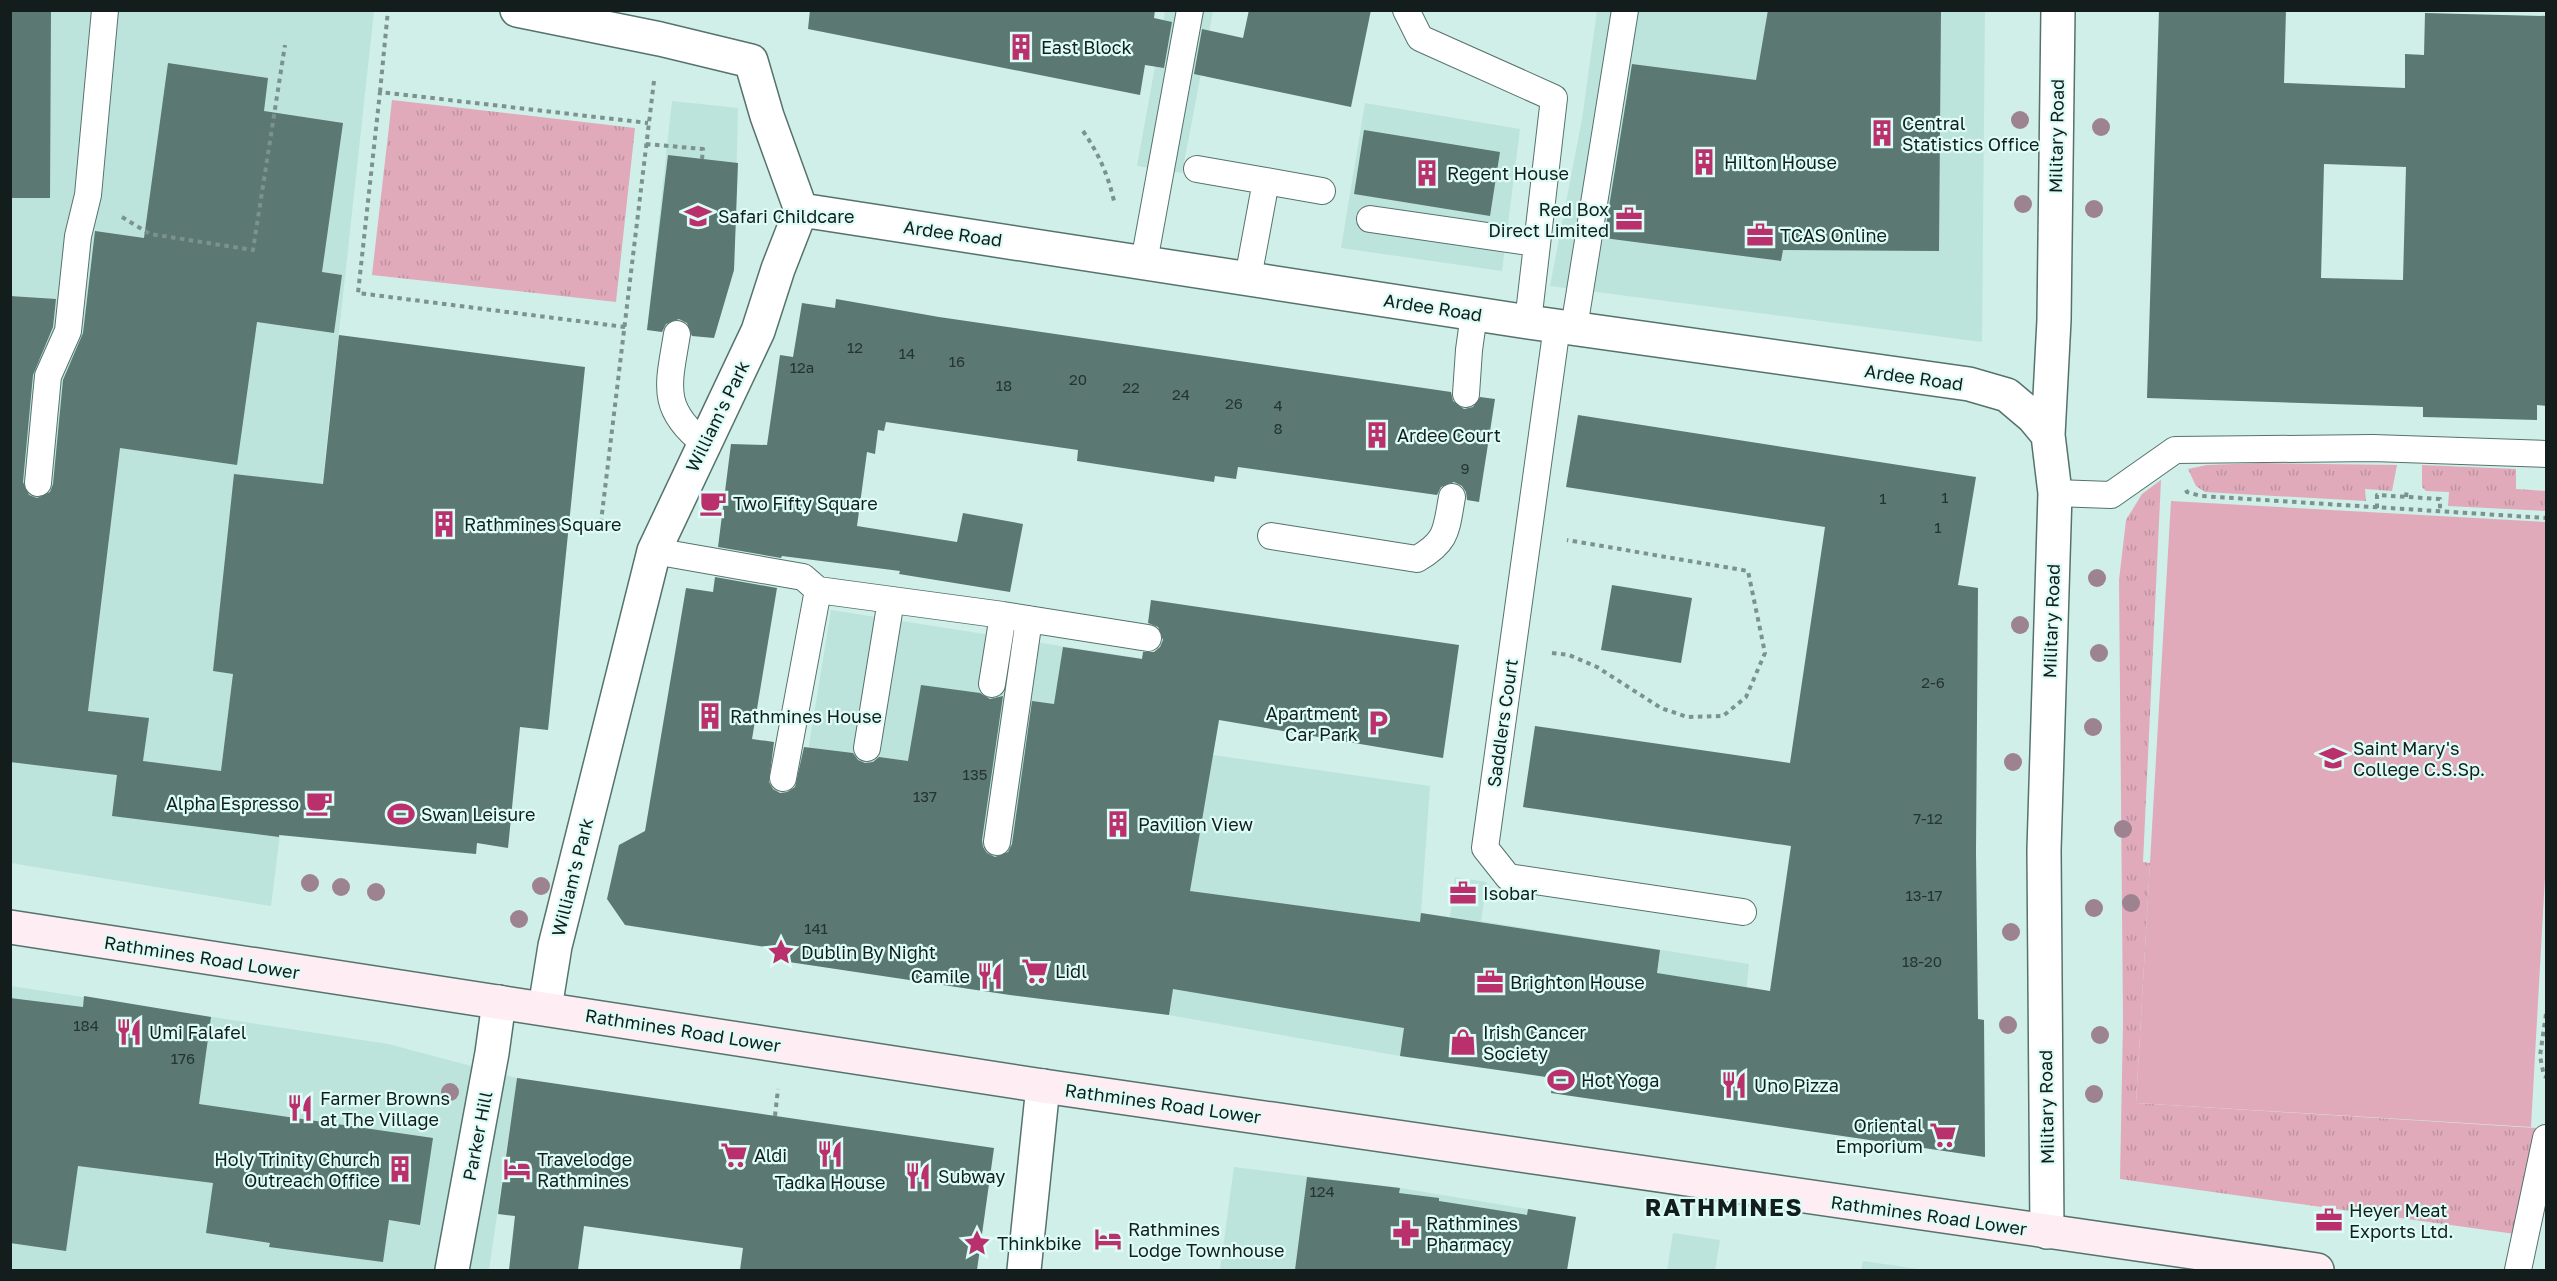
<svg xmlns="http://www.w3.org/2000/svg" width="2557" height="1281" font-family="'Golos Text',sans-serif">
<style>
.built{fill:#bce4dc}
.grass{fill:url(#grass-tufts)}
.pitch{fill:#e0aabb}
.building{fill:#5b7872;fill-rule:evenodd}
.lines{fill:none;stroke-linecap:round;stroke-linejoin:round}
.lane-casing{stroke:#56726d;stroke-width:28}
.street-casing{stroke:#56726d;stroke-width:36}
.secondary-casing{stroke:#56726d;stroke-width:36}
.path{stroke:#7c928e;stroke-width:4;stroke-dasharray:4.5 4.5;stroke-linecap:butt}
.lane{stroke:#fff;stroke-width:26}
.street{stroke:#fff;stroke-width:33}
.secondary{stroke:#feedf2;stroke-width:33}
.tree{fill:#9d8290}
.labels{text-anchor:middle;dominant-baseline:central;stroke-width:4.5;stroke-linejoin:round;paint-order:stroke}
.number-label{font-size:15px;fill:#253432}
.poi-label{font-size:18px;fill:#131e1c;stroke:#ddfcf6;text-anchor:start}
.street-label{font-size:18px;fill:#131e1c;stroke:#ddfcf6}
.district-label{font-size:24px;font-weight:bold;letter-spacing:1.5px;fill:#131e1c;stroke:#ddfcf6}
</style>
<defs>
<pattern id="grass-tufts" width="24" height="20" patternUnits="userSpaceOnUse" patternTransform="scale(1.5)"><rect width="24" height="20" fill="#e0aabb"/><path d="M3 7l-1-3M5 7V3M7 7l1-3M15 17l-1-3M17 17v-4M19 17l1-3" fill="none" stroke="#bf92a0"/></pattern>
</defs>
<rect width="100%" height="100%" fill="#d0efe9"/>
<path class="built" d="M10 11H374L289 790 283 810 271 906 11 863Z
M1165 11H1213L1182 173 1137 166Z
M1597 11H1985L1982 342 1550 286 1582 119Z
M672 101 738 108 734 270 714 338 647 330Z
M1365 103 1520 129 1502 271 1341 248Z
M831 610 1228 672 1213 755 1430 786 1421 913 1450 917 1455 877 1487 882 1481 921 1749 964 1746 995 1984 1020 1985 1157 1551 1093 1552 1078 1400 1056 1169 1015 1010 995 789 962 778 949 783 905Z
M11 986 388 1044 517 1078 489 1270H11Z
M1234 1167 1400 1188 1576 1217 1567 1270H1220Z
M1673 1233 1720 1240 1715 1270H1667Z
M1863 1261 1918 1269 1861 1270Z"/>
<path class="grass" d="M392 100 635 128 616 302 372 275Z
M2260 463 2397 465 2392 491 2365 489 2366 501 2205 492 2196 486 2188 469 2207 465Z
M2422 465 2516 469V489L2546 491V511L2448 506 2449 492 2426 491 2422 487Z
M2161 480 2143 862 2150 863 2136 1103 2537 1128 2515 1234 2120 1179 2123 1021 2119 580 2126 520 2142 494Z"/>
<path class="pitch" d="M2171 501 2546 522V859L2531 1127 2136 1103Z"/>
<path class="building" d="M10 10H51L50 198H10Z
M810 10H1155L1154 18 1172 22 1164 68 1145 65 1140 95 808 29Z
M1249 10H1371L1351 107 1194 74 1202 29 1243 38Z
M1768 10H1941L1939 251 1783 250 1781 261 1604 238 1632 64 1756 80Z
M2159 10H2286L2284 83 2405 88V54L2424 55 2425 13 2547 16V406L2537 405V420L2423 417V407L2147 398ZM2324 164 2406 167 2403 280 2321 278Z
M168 63 268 78 264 111 343 123 322 272 342 275 334 333 257 322 237 465 120 448 88 711 149 718 143 761 221 771 233 674 213 671 234 474 323 484 339 335 585 367 548 730 520 727 508 848 477 843 476 854 279 835V837L112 816 117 775 10 762V296L56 299 53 327 33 375 23 482 29 495 37 498 50 492 53 484 63 380 83 333 95 231 144 238Z
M1364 130 1500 152 1490 216 1354 194Z
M668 155 738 163 734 270 714 338 692 336 687 323 679 319 666 324 662 332 647 330Z
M836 299 939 317 1451 392 1453 401 1464 409 1473 407 1480 397 1495 399 1479 502 1467 500 1466 492 1462 486 1454 482 1441 487 1437 495 1238 467 1236 479 1215 476 1214 482 1077 461 1078 450 886 422 884 431 878 430 875 454 867 452 857 526 957 542 963 513 1023 524 1010 592 899 574 900 571 782 556 781 558 718 547 731 444 767 445 780 355 793 357 802 303 835 308Z
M1578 415 1976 477 1958 585 1978 588 1976 852 1978 1019 1984 1020 1985 1157 1551 1093 1553 1078 1400 1056 1404 1028 1173 989 1169 1015 1010 995 789 962 791 951 625 925 607 899 619 845 645 831 686 588 713 592 715 577 777 588 752 739 774 742 769 782 773 789 780 793 787 792 795 787 804 747 853 753 858 760 865 763 873 762 879 757 908 761 921 685 980 693 990 699 1003 696 982 840 983 847 987 853 995 857 1008 852 1012 844 1032 701 1054 704 1063 647 1142 659 1143 652H1154L1160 647 1163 640 1158 627 1148 623 1151 600 1459 645 1443 758 1219 720 1190 891 1420 922 1421 913 1660 950 1657 973 1770 991 1791 846 1523 807 1535 726 1790 763 1825 527 1566 487Z
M1612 585 1692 598 1681 663 1601 650Z
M84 996 211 1017 199 1104 433 1138 420 1225 389 1220 383 1262 269 1247 270 1243 206 1233 213 1183 78 1166 66 1251 10 1243V998L83 1007Z
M517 1078 994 1148 977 1270H740L743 1248 584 1226 578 1270H509L515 1216 498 1214Z
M1307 1177 1400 1188 1399 1193 1439 1198V1201L1490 1209 1527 1215 1528 1209 1576 1217 1567 1270H1295Z"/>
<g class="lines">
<defs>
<path id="lane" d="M1406 10 1420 38 1554 98 1528 322
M1197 169 1266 181
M1370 219 1536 243
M1144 262 1190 10
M1248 278 1266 181 1322 191
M1557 326 1485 848 1508 877 1743 912
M1574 328 1625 10
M677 334C669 384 659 408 704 443
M1466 394 1469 350 1474 314
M38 483 48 376 68 331 78 236 88 195 105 10
M2055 493 2111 495 2175 450 2373 448 2546 454
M1271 536 1417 559C1448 541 1446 530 1452 497
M654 551 803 577 818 590 1003 615 1148 638
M992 684 1003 615
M867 748 891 600
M783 778 818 590
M997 842 1029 619
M2518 1270 2546 1138"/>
<path id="street" d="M517 10 660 39 751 61 767 116 801 210 778 269 758 331 654 551 555 946 545 1008
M801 210 1528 322 1969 384 2007 395 2033 417 2048 435
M2047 1232 2044 850 2055 493 2048 435 2054 320 2058 10
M452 1270 492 1053 499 1002
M1024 1270 1043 1086"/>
<path id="secondary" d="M10 927 1043 1086 2317 1270"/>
</defs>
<use href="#lane" class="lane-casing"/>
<use href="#street" class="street-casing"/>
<use href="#secondary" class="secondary-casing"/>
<path class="path" d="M380 92 388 10
M1083 131C1099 154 1108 175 1114 201
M646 144 703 149 702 159
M122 217 150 234 253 250 285 45
M625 327 358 293 380 92 648 123
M2186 490 2187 492 2201 496 2546 518
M2406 497 2407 488
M2377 508V495L2440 499V512
M618 531 601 522 654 81
M1552 653 1569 655 1597 667 1661 708 1687 717 1723 716 1746 697 1765 653 1748 571 1567 540
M2546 1014 2540 1056 2544 1076 2546 1077
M775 1116 778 1089"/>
<use href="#lane" class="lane"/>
<use href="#street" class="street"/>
<use href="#secondary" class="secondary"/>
</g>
<g class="tree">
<circle cx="2020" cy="120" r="9"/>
<circle cx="2101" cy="127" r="9"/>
<circle cx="2023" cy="204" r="9"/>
<circle cx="2094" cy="209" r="9"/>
<circle cx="2097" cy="578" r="9"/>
<circle cx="2020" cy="625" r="9"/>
<circle cx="2099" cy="653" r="9"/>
<circle cx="2093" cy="727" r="9"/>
<circle cx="2013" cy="762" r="9"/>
<circle cx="2123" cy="829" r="9"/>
<circle cx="310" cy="883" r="9"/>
<circle cx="541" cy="886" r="9"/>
<circle cx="341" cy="887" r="9"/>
<circle cx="376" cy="892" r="9"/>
<circle cx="2131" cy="903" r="9"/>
<circle cx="2094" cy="908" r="9"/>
<circle cx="519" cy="919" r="9"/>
<circle cx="2011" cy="932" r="9"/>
<circle cx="2008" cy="1025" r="9"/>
<circle cx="2100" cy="1035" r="9"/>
<circle cx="450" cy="1092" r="9"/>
<circle cx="2094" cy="1094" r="9"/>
</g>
<defs>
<symbol id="building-bare" viewBox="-9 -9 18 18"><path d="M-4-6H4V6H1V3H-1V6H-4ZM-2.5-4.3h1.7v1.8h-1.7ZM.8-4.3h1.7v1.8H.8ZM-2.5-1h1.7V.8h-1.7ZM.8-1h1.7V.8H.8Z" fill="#ba306d" stroke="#ddfcf6" stroke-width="2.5" paint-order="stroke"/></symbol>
<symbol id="school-bare" viewBox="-9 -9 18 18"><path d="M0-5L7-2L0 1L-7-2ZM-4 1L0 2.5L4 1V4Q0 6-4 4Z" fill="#ba306d" stroke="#ddfcf6" stroke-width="2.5" paint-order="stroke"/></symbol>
<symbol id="office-bare" viewBox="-9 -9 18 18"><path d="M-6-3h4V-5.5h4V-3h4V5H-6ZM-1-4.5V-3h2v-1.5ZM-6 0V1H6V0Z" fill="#ba306d" stroke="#ddfcf6" stroke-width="2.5" paint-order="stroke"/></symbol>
<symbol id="cafe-bare" viewBox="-9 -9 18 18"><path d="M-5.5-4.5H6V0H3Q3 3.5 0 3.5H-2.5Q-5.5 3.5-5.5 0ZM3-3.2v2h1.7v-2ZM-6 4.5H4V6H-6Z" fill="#ba306d" stroke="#ddfcf6" stroke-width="2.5" paint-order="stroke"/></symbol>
<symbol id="parking-bare" viewBox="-9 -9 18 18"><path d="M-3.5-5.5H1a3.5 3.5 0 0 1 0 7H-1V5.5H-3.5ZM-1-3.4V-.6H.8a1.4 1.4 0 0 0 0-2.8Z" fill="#ba306d" stroke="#ddfcf6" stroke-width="2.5" paint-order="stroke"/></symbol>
<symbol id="stadium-bare" viewBox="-9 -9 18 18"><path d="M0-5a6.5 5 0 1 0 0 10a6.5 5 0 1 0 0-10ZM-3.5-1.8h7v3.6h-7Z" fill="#ba306d" stroke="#ddfcf6" stroke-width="2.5" paint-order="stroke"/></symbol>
<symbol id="sight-bare" viewBox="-9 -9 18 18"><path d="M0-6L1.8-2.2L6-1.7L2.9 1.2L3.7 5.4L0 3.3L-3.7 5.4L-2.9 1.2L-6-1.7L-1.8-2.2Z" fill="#ba306d" stroke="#ddfcf6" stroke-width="2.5" paint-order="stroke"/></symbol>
<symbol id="supermarket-bare" viewBox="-9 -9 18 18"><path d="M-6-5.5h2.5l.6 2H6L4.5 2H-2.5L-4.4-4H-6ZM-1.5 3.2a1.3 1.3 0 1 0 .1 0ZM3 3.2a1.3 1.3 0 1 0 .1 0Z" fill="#ba306d" stroke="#ddfcf6" stroke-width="2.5" paint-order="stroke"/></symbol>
<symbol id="restaurant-bare" viewBox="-9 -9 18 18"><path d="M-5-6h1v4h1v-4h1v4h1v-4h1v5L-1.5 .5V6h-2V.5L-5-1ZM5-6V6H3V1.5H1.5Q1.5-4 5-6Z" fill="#ba306d" stroke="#ddfcf6" stroke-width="2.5" paint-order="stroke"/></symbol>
<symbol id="shop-bare" viewBox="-9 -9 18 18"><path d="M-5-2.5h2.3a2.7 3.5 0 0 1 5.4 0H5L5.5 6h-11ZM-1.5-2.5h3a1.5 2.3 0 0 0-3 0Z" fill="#ba306d" stroke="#ddfcf6" stroke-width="2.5" paint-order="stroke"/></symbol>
<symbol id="hotel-bare" viewBox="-9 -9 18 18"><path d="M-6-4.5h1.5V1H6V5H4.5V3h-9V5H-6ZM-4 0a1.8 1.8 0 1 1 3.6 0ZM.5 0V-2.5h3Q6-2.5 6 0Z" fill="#ba306d" stroke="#ddfcf6" stroke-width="2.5" paint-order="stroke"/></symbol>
<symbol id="pharmacy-bare" viewBox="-9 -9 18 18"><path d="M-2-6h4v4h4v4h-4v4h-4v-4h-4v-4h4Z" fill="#ba306d" stroke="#ddfcf6" stroke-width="2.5" paint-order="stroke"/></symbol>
</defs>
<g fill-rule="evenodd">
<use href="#building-bare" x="1002" y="28" width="38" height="38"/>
<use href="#building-bare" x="1863" y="114" width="38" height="38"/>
<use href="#building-bare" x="1685" y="143" width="38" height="38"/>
<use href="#building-bare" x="1408" y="154" width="38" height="38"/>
<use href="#school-bare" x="679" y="197" width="38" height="38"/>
<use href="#office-bare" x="1610" y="200" width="38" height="38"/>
<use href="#office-bare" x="1741" y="216" width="38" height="38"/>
<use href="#building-bare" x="1358" y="416" width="38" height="38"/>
<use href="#cafe-bare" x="694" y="484" width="38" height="38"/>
<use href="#building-bare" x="425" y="505" width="38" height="38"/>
<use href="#building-bare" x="691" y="697" width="38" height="38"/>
<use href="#parking-bare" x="1359" y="704" width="38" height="38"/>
<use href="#school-bare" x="2314" y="739" width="38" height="38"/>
<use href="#cafe-bare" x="300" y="784" width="38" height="38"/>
<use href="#stadium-bare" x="382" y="795" width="38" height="38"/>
<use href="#building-bare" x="1099" y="805" width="38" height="38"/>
<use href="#office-bare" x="1444" y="874" width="38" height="38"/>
<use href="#sight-bare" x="762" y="933" width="38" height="38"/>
<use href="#supermarket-bare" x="1016" y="952" width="38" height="38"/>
<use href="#restaurant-bare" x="971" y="957" width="38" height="38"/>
<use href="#office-bare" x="1471" y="963" width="38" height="38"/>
<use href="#restaurant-bare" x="110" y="1013" width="38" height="38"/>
<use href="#shop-bare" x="1444" y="1023" width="38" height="38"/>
<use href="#stadium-bare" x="1542" y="1061" width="38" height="38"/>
<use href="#restaurant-bare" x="1715" y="1066" width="38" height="38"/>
<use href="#restaurant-bare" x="281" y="1089" width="38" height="38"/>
<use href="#supermarket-bare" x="1924" y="1116" width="38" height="38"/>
<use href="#restaurant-bare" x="811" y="1135" width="38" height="38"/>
<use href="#supermarket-bare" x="715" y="1136" width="38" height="38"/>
<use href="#building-bare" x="381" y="1150" width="38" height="38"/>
<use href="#hotel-bare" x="498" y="1150" width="38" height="38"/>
<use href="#restaurant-bare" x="899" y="1157" width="38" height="38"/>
<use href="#office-bare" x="2310" y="1201" width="38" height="38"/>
<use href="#pharmacy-bare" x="1387" y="1214" width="38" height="38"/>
<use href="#hotel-bare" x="1089" y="1220" width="38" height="38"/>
<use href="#sight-bare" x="958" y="1224" width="38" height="38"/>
</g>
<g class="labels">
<g class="number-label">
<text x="855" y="347">12</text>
<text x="907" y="353">14</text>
<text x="957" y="361">16</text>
<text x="802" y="367">12a</text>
<text x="1078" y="379">20</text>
<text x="1004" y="385">18</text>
<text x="1131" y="387">22</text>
<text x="1181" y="394">24</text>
<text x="1234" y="403">26</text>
<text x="1278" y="405">4</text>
<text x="1278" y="428">8</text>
<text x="1465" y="468">9</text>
<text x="1945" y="497">1</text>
<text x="1883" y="498">1</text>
<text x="1938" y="527">1</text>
<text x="1933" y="682">2-6</text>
<text x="975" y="774">135</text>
<text x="925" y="796">137</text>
<text x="1928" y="818">7-12</text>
<text x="1924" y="895">13-17</text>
<text x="816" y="928">141</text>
<text x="1922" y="961">18-20</text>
<text x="86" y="1025">184</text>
<text x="183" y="1058">176</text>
<text x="1322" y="1191">124</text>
</g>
<g class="poi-label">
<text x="1041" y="47">East Block</text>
<text x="1902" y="123">Central<tspan x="1902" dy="21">Statistics Office</tspan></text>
<text x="1724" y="162">Hilton House</text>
<text x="1447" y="173">Regent House</text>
<text x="1609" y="209" text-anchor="end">Red Box<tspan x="1609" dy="21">Direct Limited</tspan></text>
<text x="718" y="216">Safari Childcare</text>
<text x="1780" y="235">TCAS Online</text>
<text x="1397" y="435">Ardee Court</text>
<text x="733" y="503">Two Fifty Square</text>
<text x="464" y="524">Rathmines Square</text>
<text x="1358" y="713" text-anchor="end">Apartment<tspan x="1358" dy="21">Car Park</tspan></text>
<text x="730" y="716">Rathmines House</text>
<text x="2353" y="748">Saint Mary's<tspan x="2353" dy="21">College C.S.Sp.</tspan></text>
<text x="299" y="803" text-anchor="end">Alpha Espresso</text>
<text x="421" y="814">Swan Leisure</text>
<text x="1138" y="824">Pavilion View</text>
<text x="1483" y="893">Isobar</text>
<text x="801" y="952">Dublin By Night</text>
<text x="1055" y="971">Lidl</text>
<text x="970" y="976" text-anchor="end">Camile</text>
<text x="1510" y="982">Brighton House</text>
<text x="149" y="1032">Umi Falafel</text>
<text x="1483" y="1032">Irish Cancer<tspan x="1483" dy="21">Society</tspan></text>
<text x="1581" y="1080">Hot Yoga</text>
<text x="1754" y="1085">Uno Pizza</text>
<text x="320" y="1098">Farmer Browns<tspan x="320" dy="21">at The Village</tspan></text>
<text x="1923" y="1125" text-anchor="end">Oriental<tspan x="1923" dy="21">Emporium</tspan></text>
<text x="754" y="1155">Aldi</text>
<text x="380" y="1159" text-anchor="end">Holy Trinity Church<tspan x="380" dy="21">Outreach Office</tspan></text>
<text x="537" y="1159">Travelodge<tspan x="537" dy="21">Rathmines</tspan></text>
<text x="938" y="1176">Subway</text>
<text x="830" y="1182" text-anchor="middle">Tadka House</text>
<text x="2349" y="1210">Heyer Meat<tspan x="2349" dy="21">Exports Ltd.</tspan></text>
<text x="1426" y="1223">Rathmines<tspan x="1426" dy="21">Pharmacy</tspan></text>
<text x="1128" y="1229">Rathmines<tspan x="1128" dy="21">Lodge Townhouse</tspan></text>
<text x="997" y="1243">Thinkbike</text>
</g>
<g class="street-label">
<text transform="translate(2056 136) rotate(-89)">Military Road</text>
<text transform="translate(953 233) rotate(8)">Ardee Road</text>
<text transform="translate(1433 307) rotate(9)">Ardee Road</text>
<text transform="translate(1914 377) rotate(8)">Ardee Road</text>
<text transform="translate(717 416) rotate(-64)">William's Park</text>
<text transform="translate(2051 621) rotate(-88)">Military Road</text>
<text transform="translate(1502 723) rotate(-82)">Saddlers Court</text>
<text transform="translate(572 877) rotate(-76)">William's Park</text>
<text transform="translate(202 957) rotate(9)">Rathmines Road Lower</text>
<text transform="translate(683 1030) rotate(9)">Rathmines Road Lower</text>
<text transform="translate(1163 1103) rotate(8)">Rathmines Road Lower</text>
<text transform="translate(2046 1107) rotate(-91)">Military Road</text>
<text transform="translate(477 1136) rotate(-79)">Parker Hill</text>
<text transform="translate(1929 1215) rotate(8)">Rathmines Road Lower</text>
</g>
<g class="district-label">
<text x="1724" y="1206">RATHMINES</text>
</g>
</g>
<rect width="2557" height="1281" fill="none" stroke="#131e1c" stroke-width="24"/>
</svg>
